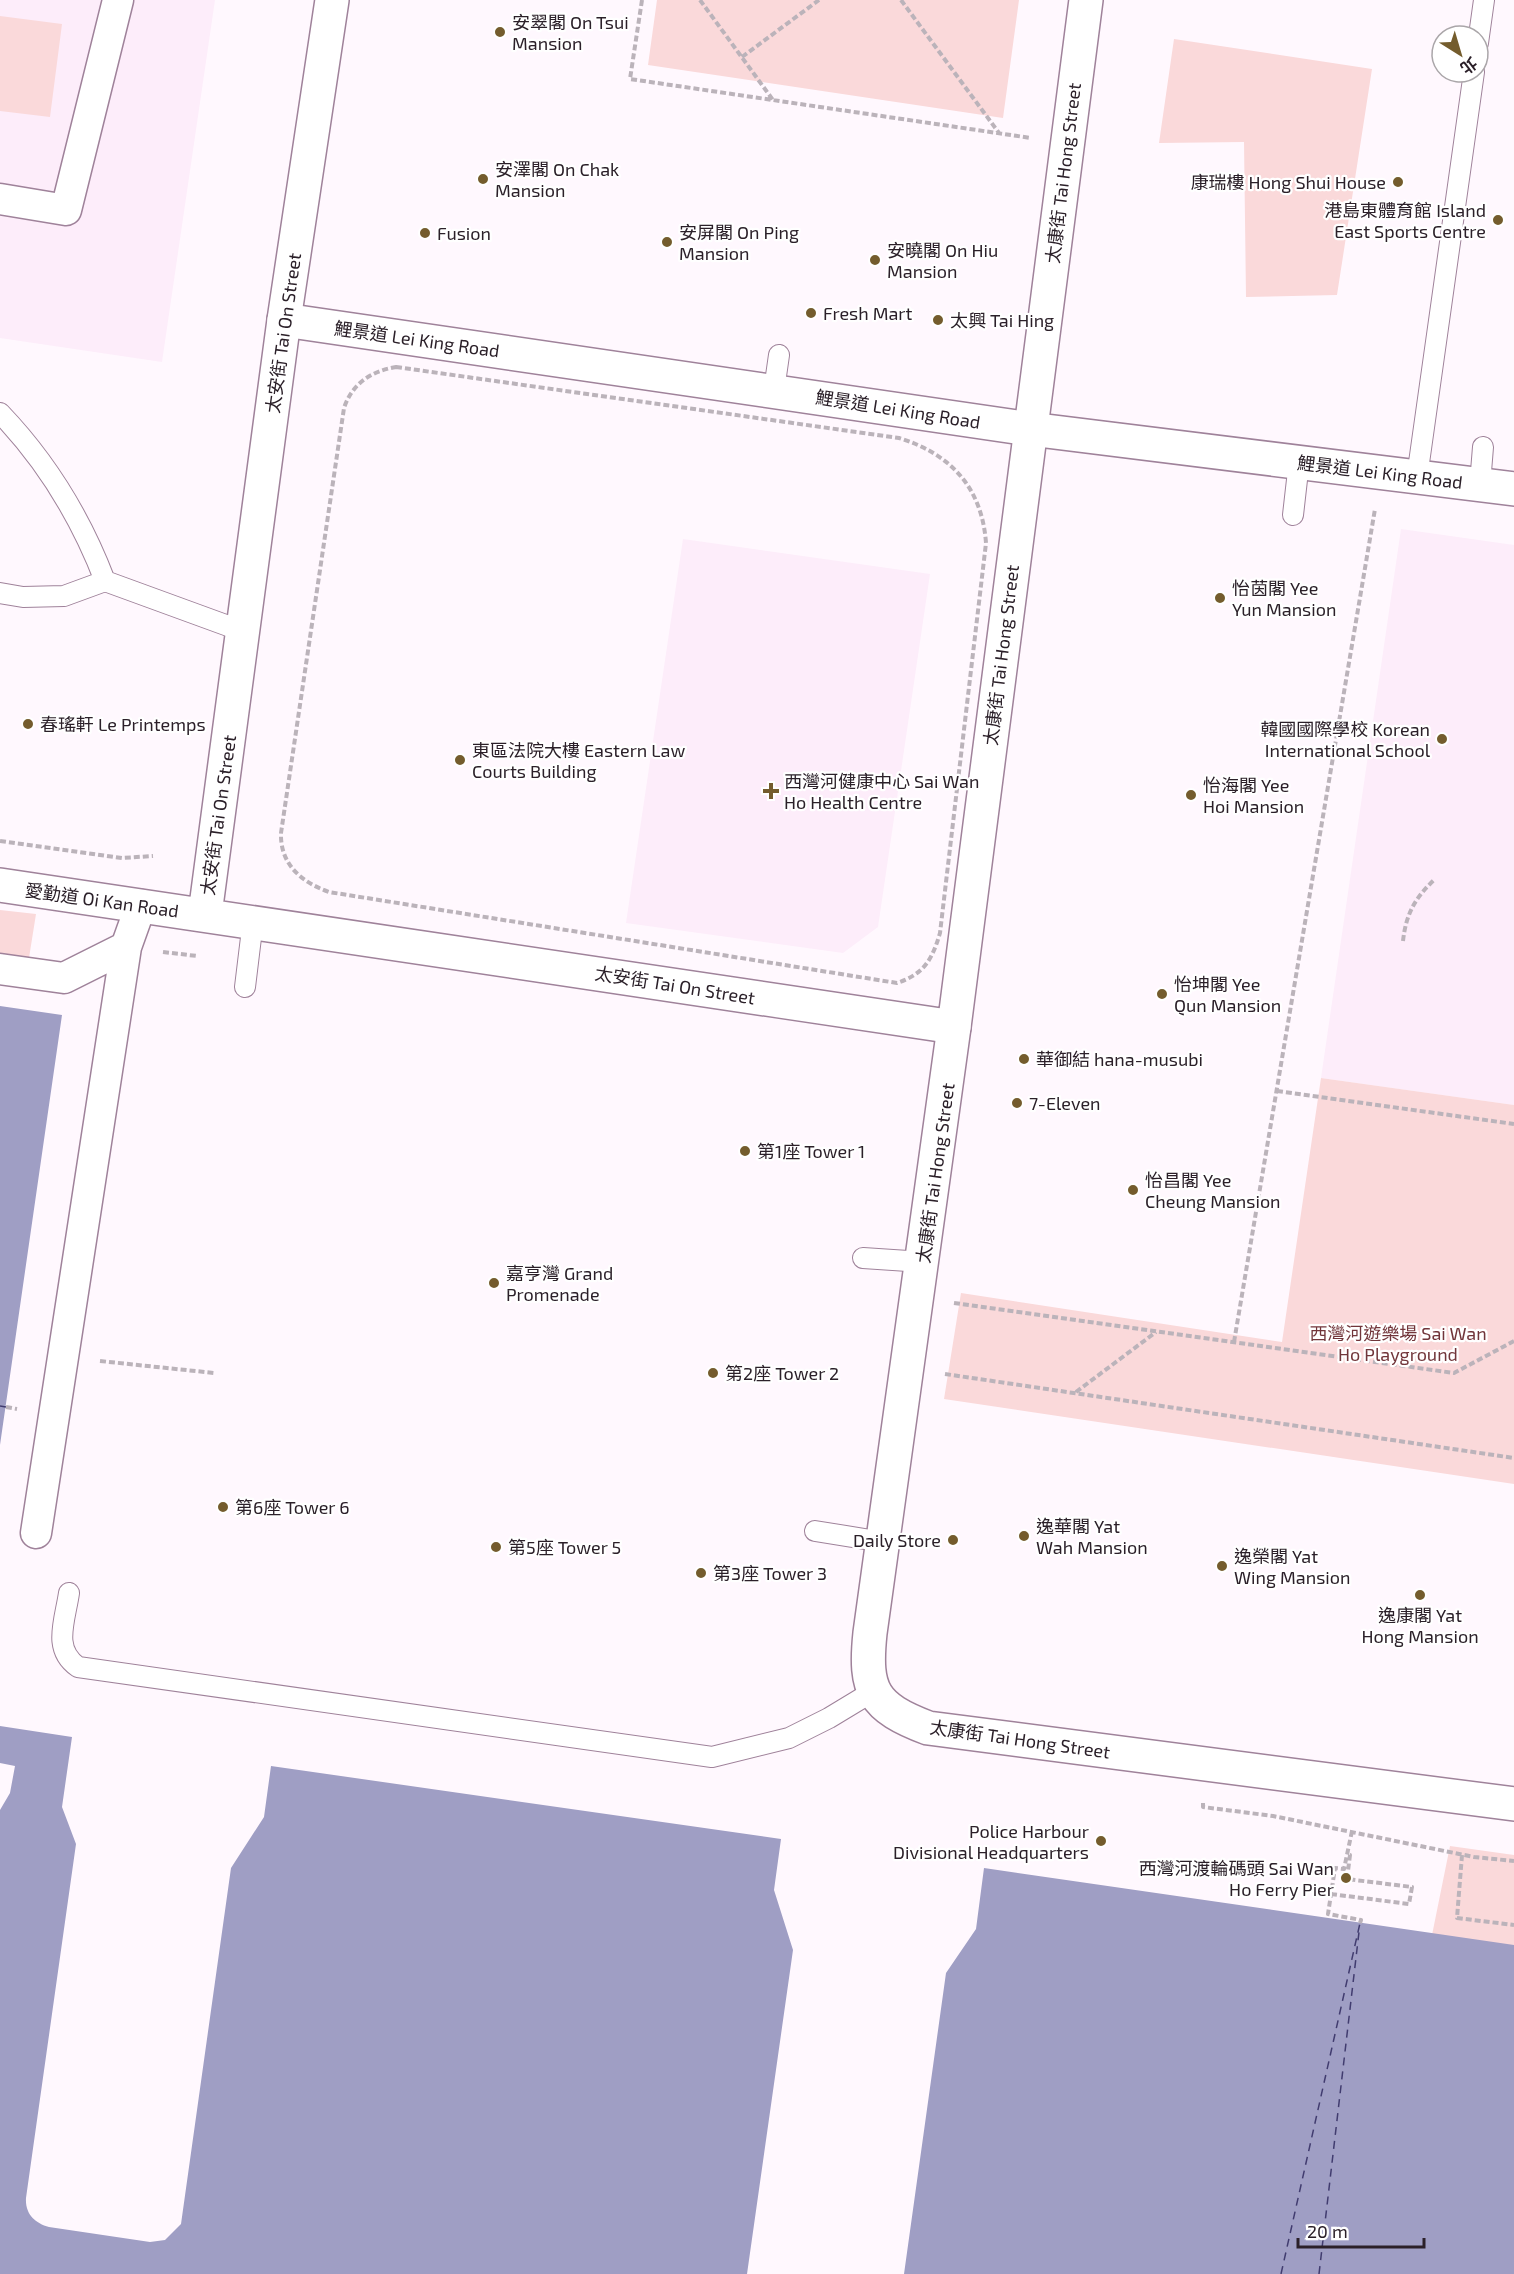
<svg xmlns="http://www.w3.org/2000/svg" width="1514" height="2274" font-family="'Exo 2','Noto Sans TC',sans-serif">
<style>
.built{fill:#fdedfa}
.green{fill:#fad9da}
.water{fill:#9f9ec4}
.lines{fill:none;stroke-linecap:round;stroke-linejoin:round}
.ferry{stroke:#413c6f;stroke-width:1.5;stroke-dasharray:8 6;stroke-linecap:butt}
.service-casing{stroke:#9f829a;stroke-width:22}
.pedestrian-casing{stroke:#9f829a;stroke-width:33}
.minor-casing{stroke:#9f829a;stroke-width:36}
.tertiary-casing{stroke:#9f829a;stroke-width:36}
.path{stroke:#bbb3ba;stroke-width:4;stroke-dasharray:6 3;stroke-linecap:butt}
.service{stroke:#fff;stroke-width:20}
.pedestrian{stroke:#fff;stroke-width:30}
.minor{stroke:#fff;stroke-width:33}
.tertiary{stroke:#fff;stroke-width:33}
.poi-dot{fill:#745c2d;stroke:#fff;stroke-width:2}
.labels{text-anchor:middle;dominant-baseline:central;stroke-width:4.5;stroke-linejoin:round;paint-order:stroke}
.poi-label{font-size:18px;fill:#2b2029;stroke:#fff;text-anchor:start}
.street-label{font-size:18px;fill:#2b2029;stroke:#fff}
.park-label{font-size:18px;fill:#71353a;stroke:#fff}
</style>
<rect width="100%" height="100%" fill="#fff8fe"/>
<path class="built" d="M0 0H215L162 362 0 338Z
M1401 529 1514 545V1105L1321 1078Z
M683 539 930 574 878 927 843 953 626 923Z"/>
<path class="green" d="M657 0H1019L1003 118 648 65Z
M0 16 62 24 50 117 0 111Z
M1174 39 1372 69 1337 295 1246 297 1244 142 1159 143Z
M0 910 36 914 25 983 0 980Z
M1321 1078 1514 1105V1484L944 1399 961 1293 1282 1342Z
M1450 1846 1514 1855V1946L1432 1935Z"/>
<path class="water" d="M0 1006 62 1015 0 1445Z
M0 1726 72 1737 62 1807 76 1844 26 2198C25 2214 35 2223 49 2227L150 2242 165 2240 181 2224 231 1868 264 1817 271 1766 781 1839 774 1890 793 1950 747 2274H0V1810L10 1793 15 1766 0 1763Z
M984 1868 1514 1945V2274H904L946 1973 976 1929Z"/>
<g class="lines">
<path class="ferry" d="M0 1406 6 1407
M1281 2274 1360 1923
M1319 2274 1359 1932"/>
<defs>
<path id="service" d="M1478 43 1484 0
M774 390 779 355
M0 413C47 462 81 518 105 581
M1417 477 1474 72
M1480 484 1483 447
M1293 515 1299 462
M0 593 23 597 64 596 105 581 242 631
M245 987 253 921
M863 1258 923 1262
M815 1531 883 1542
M69 1593C65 1621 52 1649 78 1667L712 1757 789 1738 829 1718 872 1692"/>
<path id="pedestrian" d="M0 199 66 210 118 0
M0 969 64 978 126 947
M36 1533 126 947 141 905"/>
<path id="minor" d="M284 320 1030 429 1514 489
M954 1027 870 1633C864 1691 873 1707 928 1728L1514 1804"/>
<path id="tertiary" d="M0 885 954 1027 1086 0
M205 914 284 320 332 0"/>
</defs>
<use href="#service" class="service-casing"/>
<use href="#pedestrian" class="pedestrian-casing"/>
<use href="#minor" class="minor-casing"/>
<use href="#tertiary" class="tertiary-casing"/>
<path class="path" d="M642 0 630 79 1031 138
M700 0 773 100
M901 0 999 133
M742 57 819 0
M396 367 899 438C951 454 982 488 986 543L940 933C932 960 924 974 897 983L329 892C301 882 280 864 281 833L344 408C352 384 371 371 396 367Z
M0 841 122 858 153 856
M1403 941C1406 914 1415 898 1434 880
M163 952 197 956
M1277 1091 1514 1124
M954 1303 1454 1373 1514 1341
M1234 1342 1375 509
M100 1361 214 1373
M945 1374 1514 1458
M1076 1392 1156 1332
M6 1407 17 1409
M1203 1803V1807L1273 1816 1474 1857 1514 1861
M1352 1831 1344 1869 1335 1868 1328 1914 1361 1920 1360 1923
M1462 1855 1457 1918 1514 1925
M1331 1894 1409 1904 1412 1887 1347 1879 1350 1855 1347 1854"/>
<use href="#service" class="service"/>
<use href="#pedestrian" class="pedestrian"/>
<use href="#minor" class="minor"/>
<use href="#tertiary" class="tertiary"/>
</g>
<g class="poi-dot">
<circle cx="500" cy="32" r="6"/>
<circle cx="483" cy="179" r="6"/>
<circle cx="1398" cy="182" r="6"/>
<circle cx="1498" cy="220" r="6"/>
<circle cx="425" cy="233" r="6"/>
<circle cx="667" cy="242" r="6"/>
<circle cx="875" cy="260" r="6"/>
<circle cx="811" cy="313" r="6"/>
<circle cx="938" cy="320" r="6"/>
<circle cx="1220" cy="598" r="6"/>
<circle cx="28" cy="724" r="6"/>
<circle cx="1442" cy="739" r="6"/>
<circle cx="460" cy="760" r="6"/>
<path d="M768 782h6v6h6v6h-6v6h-6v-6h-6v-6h6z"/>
<circle cx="1191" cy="795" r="6"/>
<circle cx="1162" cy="994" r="6"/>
<circle cx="1024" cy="1059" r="6"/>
<circle cx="1017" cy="1103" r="6"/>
<circle cx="745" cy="1151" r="6"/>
<circle cx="1133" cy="1190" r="6"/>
<circle cx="494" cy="1283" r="6"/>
<circle cx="713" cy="1373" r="6"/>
<circle cx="223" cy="1507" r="6"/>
<circle cx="1024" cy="1536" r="6"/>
<circle cx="953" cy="1540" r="6"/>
<circle cx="496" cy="1547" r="6"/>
<circle cx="1222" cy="1566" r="6"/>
<circle cx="701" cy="1573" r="6"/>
<circle cx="1420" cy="1595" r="6"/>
<circle cx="1101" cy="1841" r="6"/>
<circle cx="1346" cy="1878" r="6"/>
</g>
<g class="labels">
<g class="poi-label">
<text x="512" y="22">安翠閣 On Tsui<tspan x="512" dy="21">Mansion</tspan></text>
<text x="495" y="169">安澤閣 On Chak<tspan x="495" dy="21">Mansion</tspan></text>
<text x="1386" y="182" text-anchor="end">康瑞樓 Hong Shui House</text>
<text x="1486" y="210" text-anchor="end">港島東體育館 Island<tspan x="1486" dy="21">East Sports Centre</tspan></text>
<text x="679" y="232">安屏閣 On Ping<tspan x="679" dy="21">Mansion</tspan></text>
<text x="437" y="233">Fusion</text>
<text x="887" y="250">安曉閣 On Hiu<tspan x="887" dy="21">Mansion</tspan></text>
<text x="823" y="313">Fresh Mart</text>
<text x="950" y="320">太興 Tai Hing</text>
<text x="1232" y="588">怡茵閣 Yee<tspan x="1232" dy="21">Yun Mansion</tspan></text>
<text x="40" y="724">春瑤軒 Le Printemps</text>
<text x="1430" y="729" text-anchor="end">韓國國際學校 Korean<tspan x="1430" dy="21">International School</tspan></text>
<text x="472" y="750">東區法院大樓 Eastern Law<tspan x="472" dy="21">Courts Building</tspan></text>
<text x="784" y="781">西灣河健康中心 Sai Wan<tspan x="784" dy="21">Ho Health Centre</tspan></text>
<text x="1203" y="785">怡海閣 Yee<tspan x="1203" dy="21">Hoi Mansion</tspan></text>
<text x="1174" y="984">怡坤閣 Yee<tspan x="1174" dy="21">Qun Mansion</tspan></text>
<text x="1036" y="1059">華御結 hana-musubi</text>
<text x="1029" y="1103">7-Eleven</text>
<text x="757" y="1151">第1座 Tower 1</text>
<text x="1145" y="1180">怡昌閣 Yee<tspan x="1145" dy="21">Cheung Mansion</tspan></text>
<text x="506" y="1273">嘉亨灣 Grand<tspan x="506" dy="21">Promenade</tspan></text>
<text x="725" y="1373">第2座 Tower 2</text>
<text x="235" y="1507">第6座 Tower 6</text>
<text x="1036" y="1526">逸華閣 Yat<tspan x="1036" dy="21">Wah Mansion</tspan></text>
<text x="941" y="1540" text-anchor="end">Daily Store</text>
<text x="508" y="1547">第5座 Tower 5</text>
<text x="1234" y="1556">逸榮閣 Yat<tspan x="1234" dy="21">Wing Mansion</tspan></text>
<text x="713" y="1573">第3座 Tower 3</text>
<text x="1420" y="1615" text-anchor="middle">逸康閣 Yat<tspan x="1420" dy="21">Hong Mansion</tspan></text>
<text x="1089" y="1831" text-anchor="end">Police Harbour<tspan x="1089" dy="21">Divisional Headquarters</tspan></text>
<text x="1334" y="1868" text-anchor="end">西灣河渡輪碼頭 Sai Wan<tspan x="1334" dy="21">Ho Ferry Pier</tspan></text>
</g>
<g class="street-label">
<text transform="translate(1063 173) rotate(-83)">太康街 Tai Hong Street</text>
<text transform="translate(283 333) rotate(-82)">太安街 Tai On Street</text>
<text transform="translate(417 339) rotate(8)">鯉景道 Lei King Road</text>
<text transform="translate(898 409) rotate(9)">鯉景道 Lei King Road</text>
<text transform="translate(1380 472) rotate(7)">鯉景道 Lei King Road</text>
<text transform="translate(1001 655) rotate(-83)">太康街 Tai Hong Street</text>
<text transform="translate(218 815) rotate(-82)">太安街 Tai On Street</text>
<text transform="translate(102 900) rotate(8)">愛勤道 Oi Kan Road</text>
<text transform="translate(675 985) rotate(9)">太安街 Tai On Street</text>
<text transform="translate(935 1173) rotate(-82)">太康街 Tai Hong Street</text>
<text transform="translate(1020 1739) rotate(8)">太康街 Tai Hong Street</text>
</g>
<g class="park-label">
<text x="1398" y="1333">西灣河遊樂場 Sai Wan<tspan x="1398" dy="21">Ho Playground</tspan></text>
</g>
</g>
<g transform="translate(1460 54) rotate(143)"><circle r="28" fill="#ffffff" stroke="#aaa6a9" stroke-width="1.5"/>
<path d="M0-4.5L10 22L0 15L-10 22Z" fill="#745c2d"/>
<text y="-9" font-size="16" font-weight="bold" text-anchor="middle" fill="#2b2029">北</text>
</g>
<path d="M1298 2238v9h126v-9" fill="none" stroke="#2b2029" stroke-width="3"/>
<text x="1307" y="2238" font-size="18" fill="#2b2029" stroke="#ffffff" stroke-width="4.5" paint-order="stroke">20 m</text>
</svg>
